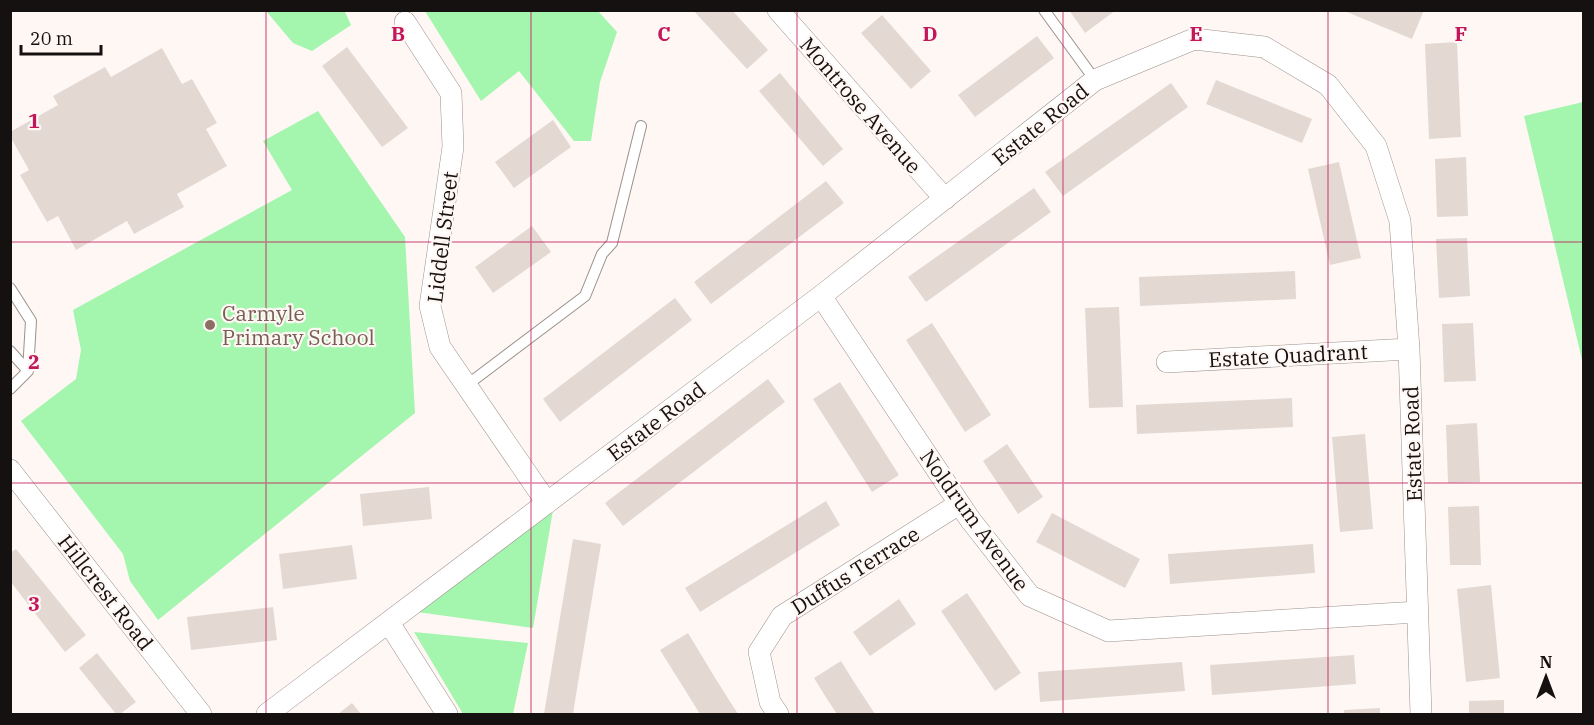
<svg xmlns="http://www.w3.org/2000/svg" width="1594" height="725" font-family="'IBM Plex Serif',serif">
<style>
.green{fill:#a4f5ae}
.building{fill:#e3d9d2}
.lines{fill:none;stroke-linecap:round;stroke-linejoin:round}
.service-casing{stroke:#9b918c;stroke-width:12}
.minor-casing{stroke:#9b918c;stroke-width:22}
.service{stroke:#fff;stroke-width:10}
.minor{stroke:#fff;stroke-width:21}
.grid{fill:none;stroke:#c2185b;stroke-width:1.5;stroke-opacity:0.55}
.education-dot{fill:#8d6e63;stroke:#fef7f4;stroke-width:2}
.labels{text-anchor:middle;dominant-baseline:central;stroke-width:4.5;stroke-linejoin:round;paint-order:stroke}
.street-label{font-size:21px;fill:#151110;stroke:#fef7f4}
.education-label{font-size:21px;fill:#785e54;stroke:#fef7f4;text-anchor:start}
.grid-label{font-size:20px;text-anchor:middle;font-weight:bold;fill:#c2185b;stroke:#fef7f4;stroke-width:4.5;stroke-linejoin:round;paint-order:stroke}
</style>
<rect width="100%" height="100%" fill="#fef7f4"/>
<path class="green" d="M266 11H347L345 12 351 25 312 51 293 43Z
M425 11H598L617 32 600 82 591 141H574L519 71 481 101Z
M1583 102H1584L1583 364 1524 116Z
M318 111 405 237 415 413 158 620 130 581 123 554 21 421 76 379 81 350 73 310 292 190 263 141Z
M553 510 533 628 417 612Z
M414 632 528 643 513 714H463Z"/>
<path class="building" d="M693 10H732L768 50 747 69Z
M1069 10H1116L1085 33Z
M1342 10H1424L1412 39Z
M882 15 931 71 911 89 861 33Z
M1037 36 1054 58 975 117 958 95Z
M1457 42 1461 137 1429 139 1425 44Z
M347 47 408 128 382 147 322 66Z
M162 48 182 84 192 79 217 123 206 129 227 166 177 194 184 207 134 234 127 221 76 250 58 216 47 222 20 175 29 170 10 136V132L58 105 53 96 105 67 111 77Z
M780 73 843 149 823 166 759 91Z
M1216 80 1312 119 1302 143 1206 104Z
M1171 83 1188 107 1063 196 1045 172Z
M553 120 571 147 514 188 495 162Z
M1466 157 1468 216 1437 217 1435 159Z
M1339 162 1361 258 1330 265 1308 169Z
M826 181 844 203 711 304 694 282Z
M1034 188 1051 212 926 302 908 277Z
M532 226 551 252 493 293 475 267Z
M1467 238 1470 296 1439 298 1436 239Z
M1295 271 1296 299 1140 306 1139 277Z
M675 298 692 320 560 422 543 399Z
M1119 307 1123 407 1089 408 1085 308Z
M932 323 991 415 965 432 906 340Z
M1473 323 1476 381 1444 382 1442 324Z
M768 379 785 402 623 526 605 503Z
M840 382 899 475 872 492 813 399Z
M1292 398 1293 427 1137 434 1136 405Z
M1477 423 1480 482 1448 483 1446 425Z
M1365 434 1373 529 1340 532 1332 437Z
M1007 444 1043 497 1018 514 983 461Z
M429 487 432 519 363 526 360 494Z
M826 501 840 525 700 612 685 588Z
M1479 506 1481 565H1450L1448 507Z
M1052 513 1140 559 1125 588 1036 542Z
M573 539 601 544 576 695 573 714H544Z
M1313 544 1315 573 1170 584 1168 554Z
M352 545 357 579 283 589 279 554Z
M16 549 86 635 65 652 10 581V553Z
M1491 585 1500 678 1466 682 1457 589Z
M967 593 1021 673 995 691 941 611Z
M899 599 916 624 870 656 853 632Z
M273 607 277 640 191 650 187 617Z
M688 633 717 681 738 714H700L660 650Z
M97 653 136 702 120 714H116L79 668Z
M1354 655 1356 684 1212 695 1210 665Z
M841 661 854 682 875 714H837L827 699 814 678Z
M1182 662 1185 691 1040 702 1038 672Z
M1504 700V714H1469V701Z
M352 703 361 714H338Z
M1380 708V714H1344V710Z"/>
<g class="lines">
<defs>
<path id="service" d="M1044 10 1095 80
M10 288 31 321 28 371 10 389
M10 351 28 371
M467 385 585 296 602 254 612 243 641 126"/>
<path id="minor" d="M778 10 945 199
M405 22 451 93 453 147 430 306 440 347 547 503
M821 296 969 518 1030 596 1108 631 1417 612
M1167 362 1409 349
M10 470 201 714
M389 623 447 714
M267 714 821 296 1095 80 1194 39 1264 47 1328 85 1376 146 1400 221 1409 349 1421 714
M778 714 770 702 759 652 782 616 959 504"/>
</defs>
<use href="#service" class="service-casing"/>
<use href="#minor" class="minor-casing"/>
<use href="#service" class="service"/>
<use href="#minor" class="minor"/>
</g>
<path class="grid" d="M266 10V714M531 10V714M797 10V714M1063 10V714M1328 10V714M10 242H1584M10 483H1584"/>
<circle class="education-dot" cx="210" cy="325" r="6"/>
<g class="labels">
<g class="street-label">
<text transform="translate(861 105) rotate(49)">Montrose Avenue</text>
<text transform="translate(1040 124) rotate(-39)">Estate Road</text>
<text transform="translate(442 237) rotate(-83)">Liddell Street</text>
<text transform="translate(1288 355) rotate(-3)">Estate Quadrant</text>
<text transform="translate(656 421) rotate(-37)">Estate Road</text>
<text transform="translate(1412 444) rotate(-92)">Estate Road</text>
<text transform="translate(975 520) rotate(54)">Noldrum Avenue</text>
<text transform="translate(855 570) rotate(-32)">Duffus Terrace</text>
<text transform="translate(106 592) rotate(52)">Hillcrest Road</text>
</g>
<g class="education-label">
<text x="222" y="313">Carmyle<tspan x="222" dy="24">Primary School</tspan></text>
</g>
</g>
<g class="grid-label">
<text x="398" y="41">B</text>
<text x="664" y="41">C</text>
<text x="930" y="41">D</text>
<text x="1196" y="41">E</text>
<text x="1461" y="41">F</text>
<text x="34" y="128">1</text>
<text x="34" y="369">2</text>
<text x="34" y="611">3</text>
</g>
<rect width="1594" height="725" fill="none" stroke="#151110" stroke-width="24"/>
<g transform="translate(1546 677)" stroke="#fef7f4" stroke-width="4.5" paint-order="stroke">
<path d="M0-4.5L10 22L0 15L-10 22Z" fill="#151110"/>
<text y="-9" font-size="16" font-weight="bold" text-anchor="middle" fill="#151110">N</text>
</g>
<path d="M21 45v9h80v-9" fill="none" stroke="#151110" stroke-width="3"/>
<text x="30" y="45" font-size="18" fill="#151110" stroke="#fef7f4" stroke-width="4.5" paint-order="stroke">20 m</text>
</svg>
